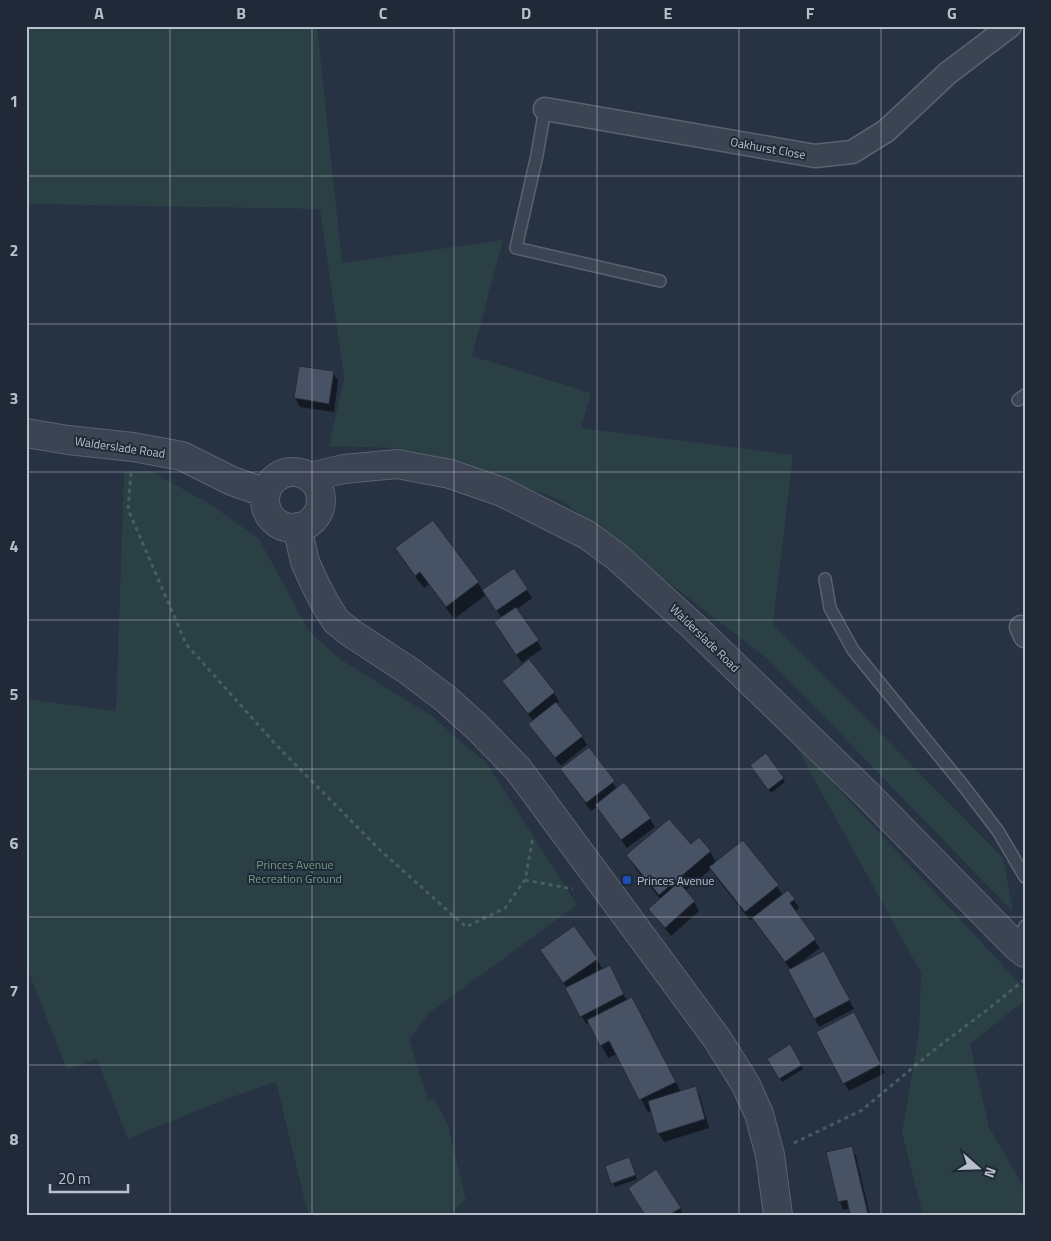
<svg xmlns="http://www.w3.org/2000/svg" width="1051" height="1241" font-family="'Titillium Web',sans-serif">
<style>
.green{fill:#2a4044}
.shadow{fill:#0007}
.building{fill:#475265;stroke:#222b3a}
.lines{fill:none;stroke-linecap:round;stroke-linejoin:round}
.service-casing{stroke:#5a6270;stroke-width:14}
.minor-casing{stroke:#5a6270;stroke-width:25}
.tertiary-casing{stroke:#5a6270;stroke-width:30}
.path{stroke:#485d61;stroke-width:3;stroke-dasharray:4 4;stroke-linecap:butt}
.service{stroke:#3c4453;stroke-width:11}
.minor{stroke:#3c4453;stroke-width:22}
.tertiary{stroke:#3c4453;stroke-width:28}
.grid{fill:none;stroke:#b9c0cd;stroke-width:1;stroke-opacity:0.55}
.transit-dot{fill:#1a4fb4;stroke:#202938;stroke-width:2}
.labels{text-anchor:middle;dominant-baseline:central;stroke-width:4;stroke-linejoin:round;paint-order:stroke}
.street-label{font-size:12px;fill:#b9c0cd;stroke:#202938}
.park-label{font-size:12px;fill:#719d7d;stroke:#202938}
.poi-label{font-size:12px;fill:#b9c0cd;stroke:#202938;text-anchor:start}
.neatline{fill:none;stroke:#b9c0cd;stroke-width:2}
.grid-label{font-size:16px;text-anchor:middle;font-weight:bold;fill:#b9c0cd}
</style>
<rect width="100%" height="100%" fill="#273243"/>
<path class="green" d="M26 26H317L342 263 503 240 472 356 591 393 581 428 793 455 773 624 1003 858 1013 912 768 659 561 500 446 459 394 448 329 446 344 378 320 209 30 204 26 222Z
M150 471 210 504 259 539 309 631 340 659 435 718 455 737 486 762 577 905 429 1013 409 1039 428 1100 434 1098 448 1125 466 1200 447 1215H309L306 1206 276 1082 218 1102 128 1139 97 1059 67 1070 26 965V699L116 711 124 472Z
M792 739 1025 989V1000L970 1044 989 1127 1023 1186 1024 1215H923L902 1133 919 1032 921 973Z"/>
<path class="shadow" d="M300 367 333 372 338 381 334 412 300 407 295 398Z
M433 522 478 583 483 591 513 570 532 598 517 609 542 649 527 659 554 693 559 702 556 704 582 737 587 745 561 766 535 733 530 724 534 722 508 689 503 681 528 661 527 659 522 663 500 631 502 618 486 595 454 619 429 584 424 588 404 562 396 549Z
M589 748 617 789 650 819 655 827 627 848 597 807 591 811 566 777 561 769Z
M754 769 783 778 785 782 771 793Z
M691 846 710 851 716 863 777 886 783 896 794 900 799 908 794 912 820 948 797 965 798 967 829 961 854 1009 819 1027 791 970 758 927 753 918 750 920 715 876 711 869 685 891 694 902 699 911 671 936 655 917 650 909 661 900 635 868 627 855Z
M546 959 597 960 602 968 597 971 598 973 614 975 627 1001 639 1012 681 1092 695 1088 700 1096 709 1128 664 1142 659 1134 652 1111 648 1112 617 1054 608 1058 590 1023 586 1024 567 988Z
M859 1022 885 1073 849 1091 844 1083Z
M790 1046 803 1069 782 1082 769 1059Z
M851 1147 856 1156 870 1215H852L850 1208 844 1210 839 1201Z
M630 1162 637 1179 615 1187 606 1166Z
M680 1208 683 1215H646Z"/>
<path class="building" d="M299 366 334 371 329 404 294 398Z
M433 520 479 582 446 607 420 572 415 576 395 548Z
M514 568 528 589 496 611 482 590Z
M516 607 539 640 516 655 494 622Z
M529 659 555 692 528 714 502 681Z
M556 702 583 736 555 758 528 724Z
M589 747 615 781 586 803 560 769Z
M766 753 784 778 768 790 750 765Z
M624 782 651 818 621 840 595 805Z
M669 819 691 844 699 837 711 851 659 895 626 855Z
M743 840 779 885 745 912 709 867Z
M679 882 695 901 665 928 648 909Z
M788 890 795 899 790 903 816 939 785 962 752 918Z
M574 926 598 959 563 983 540 950Z
M824 951 850 1000 814 1019 788 970Z
M610 965 624 994 580 1017 565 988Z
M632 997 676 1082 639 1100 609 1041 600 1046 587 1020Z
M854 1012 881 1064 843 1084 816 1032Z
M790 1044 802 1065 779 1079 767 1059Z
M696 1086 705 1119 657 1134 648 1101Z
M852 1146 868 1214 863 1215H850L847 1200 838 1202 826 1152Z
M629 1157 636 1175 611 1184 605 1166Z
M656 1169 681 1208 669 1215H645L628 1188Z"/>
<g class="lines">
<defs>
<path id="service" d="M545 109 537 155 516 248 660 281
M1018 400 1025 395
M825 579 830 608 853 650 962 784 998 831 1025 877
M1016 946 1025 926"/>
<path id="minor" d="M545 109 815 156 852 152 886 131 948 73 1010 26
M1021 627 1025 636"/>
<path id="tertiary" d="M26 433 68 440 133 447 182 456 232 481 266 493
M265 500a28 28 0 1 1 56 0a28 28 0 1 1-56 0Z
M310 477 344 469 397 464 450 474 502 492 587 535 617 557 693 626 867 794 1016 946 1025 953
M297 527 305 562 316 586 326 605 336 621 351 633 409 671 446 699 477 727 518 769 718 1040 746 1085 759 1114 770 1155 778 1215"/>
</defs>
<use href="#service" class="service-casing"/>
<use href="#minor" class="minor-casing"/>
<use href="#tertiary" class="tertiary-casing"/>
<path class="path" d="M131 473 128 509 186 644 278 747 381 851 466 927 505 908 525 880 533 836
M525 880 573 889
M794 1143 862 1110 934 1050 987 1010 1024 980"/>
<use href="#service" class="service"/>
<use href="#minor" class="minor"/>
<use href="#tertiary" class="tertiary"/>
</g>
<path class="grid" d="M170 26V1215M312 26V1215M454 26V1215M597 26V1215M739 26V1215M881 26V1215M26 176H1025M26 324H1025M26 472H1025M26 620H1025M26 769H1025M26 917H1025M26 1065H1025"/>
<rect class="transit-dot" x="622" y="875" width="10" height="10" rx="2.5"/>
<g class="labels">
<g class="street-label">
<text transform="translate(768 148) rotate(10)">Oakhurst Close</text>
<text transform="translate(120 447) rotate(8)">Walderslade Road</text>
<text transform="translate(705 638) rotate(44)">Walderslade Road</text>
</g>
<g class="park-label">
<text x="295" y="864">Princes Avenue<tspan x="295" dy="14">Recreation Ground</tspan></text>
</g>
<g class="poi-label">
<text x="637" y="880">Princes Avenue</text>
</g>
</g>
<rect width="1051" height="1241" fill="none" stroke="#202938" stroke-width="55"/>
<g transform="translate(978 1168) rotate(110)" stroke="#202938" stroke-width="4" paint-order="stroke">
<path d="M0-4L9 19L0 12L-9 19Z" fill="#b9c0cd"/>
<text y="-8" font-size="14" font-weight="bold" text-anchor="middle" fill="#b9c0cd">N</text>
</g>
<path d="M50 1184v8h78v-8" fill="none" stroke="#b9c0cd" stroke-width="2.5"/>
<text x="58" y="1184" font-size="15" fill="#b9c0cd" stroke="#202938" stroke-width="4" paint-order="stroke">20 m</text>
<rect x="28" y="28" width="996" height="1186" class="neatline"/>
<g class="grid-label">
<text x="99" y="19">A</text>
<text x="241" y="19">B</text>
<text x="383" y="19">C</text>
<text x="526" y="19">D</text>
<text x="668" y="19">E</text>
<text x="810" y="19">F</text>
<text x="952" y="19">G</text>
<text x="14" y="107">1</text>
<text x="14" y="256">2</text>
<text x="14" y="404">3</text>
<text x="14" y="552">4</text>
<text x="14" y="700">5</text>
<text x="14" y="849">6</text>
<text x="14" y="997">7</text>
<text x="14" y="1145">8</text>
</g>
</svg>
